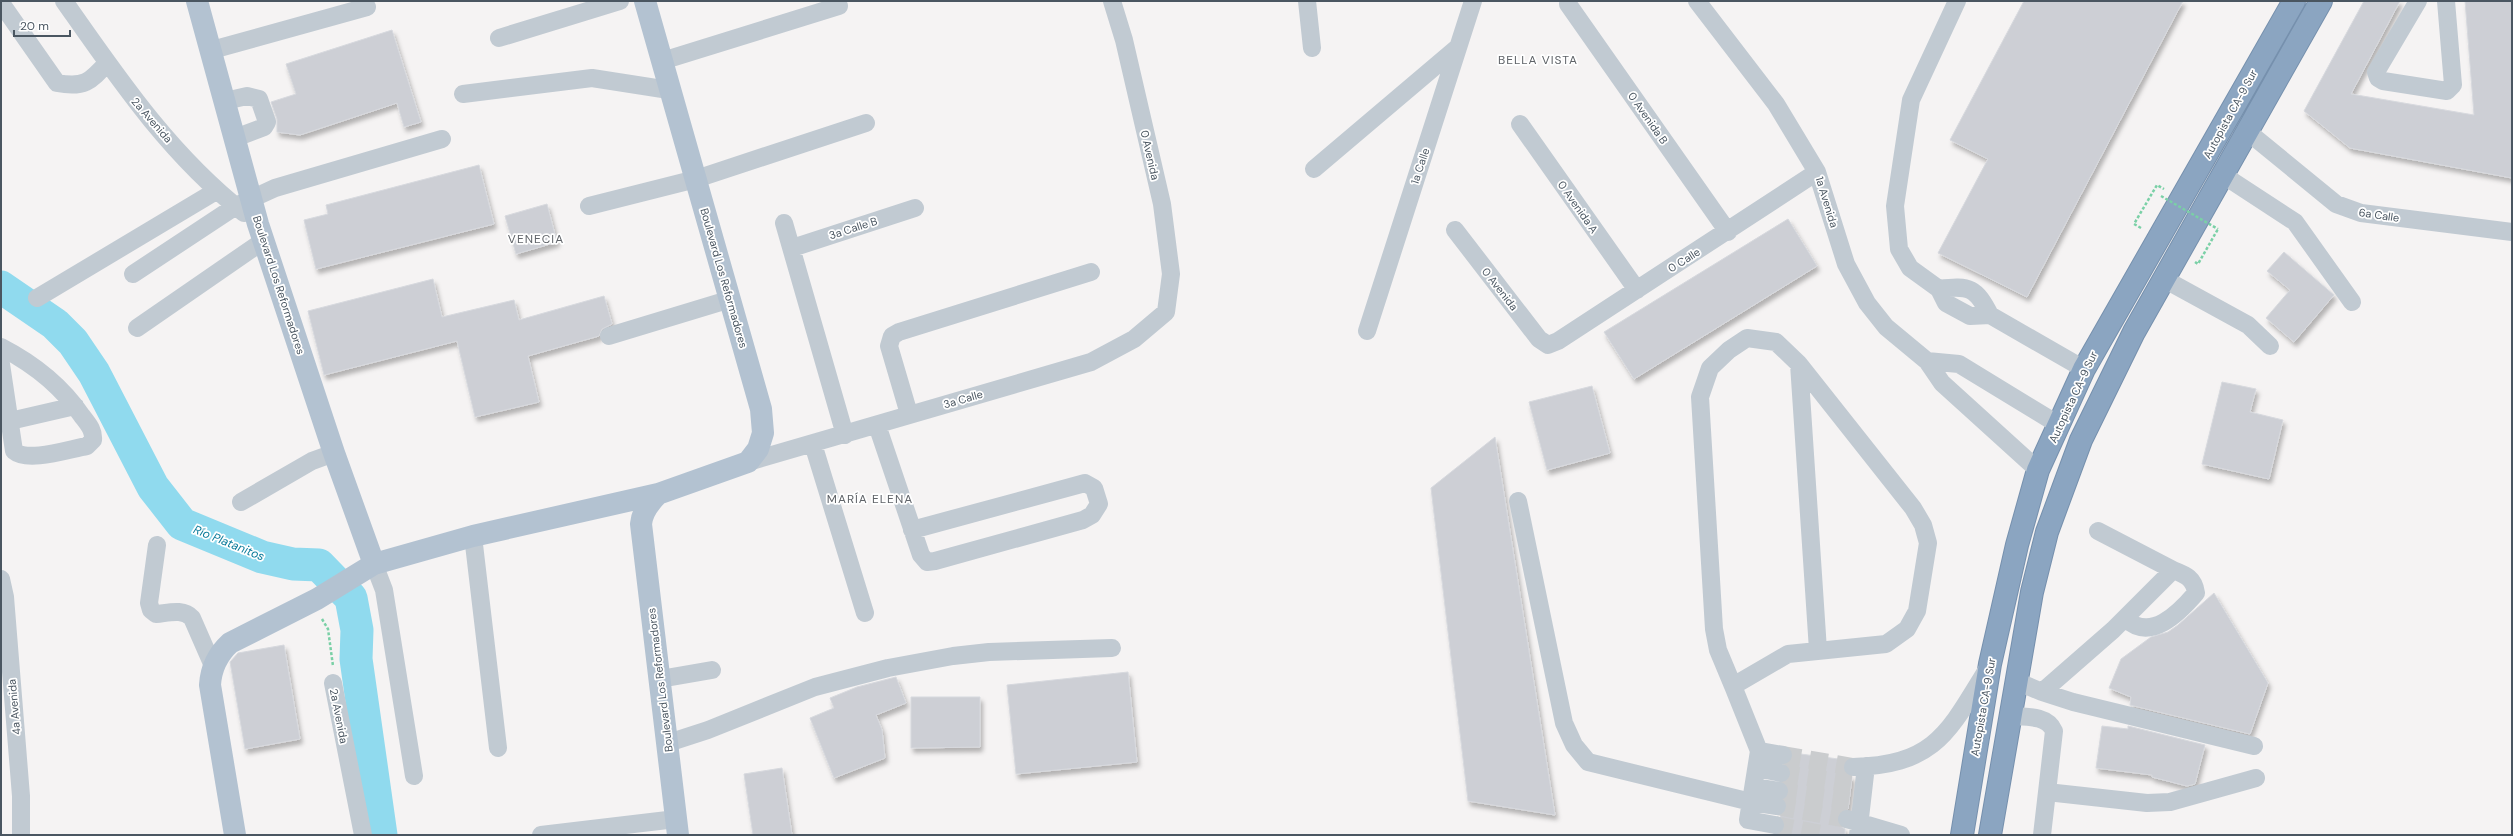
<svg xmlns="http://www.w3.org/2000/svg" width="2513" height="836" font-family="'DM Sans',sans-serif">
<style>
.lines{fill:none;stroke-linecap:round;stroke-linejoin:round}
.river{stroke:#90daee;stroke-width:33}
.building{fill:#cdcfd5;stroke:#d7d9de;filter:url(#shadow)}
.minor-tunnel{stroke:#caccce;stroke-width:18;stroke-dasharray:18 9;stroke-linecap:butt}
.highway-casing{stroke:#7690ad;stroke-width:24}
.path{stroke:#7ad0a6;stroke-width:2.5;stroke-dasharray:3 2;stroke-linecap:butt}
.minor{stroke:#c1cad2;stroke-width:18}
.major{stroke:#b3c2d1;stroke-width:22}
.highway{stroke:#8ba5c1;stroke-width:22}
.path-bridge{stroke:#7ad0a6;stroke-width:2.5;stroke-dasharray:3 2;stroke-linecap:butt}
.labels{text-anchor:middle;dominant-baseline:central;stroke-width:3.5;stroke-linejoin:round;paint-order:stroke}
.street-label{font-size:11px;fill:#4a5661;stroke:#fff}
.neighbourhood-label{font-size:12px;letter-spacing:1px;fill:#5f6368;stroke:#fff}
.water-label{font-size:12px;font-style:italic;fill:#0c7c9b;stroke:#fff}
</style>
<defs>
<filter id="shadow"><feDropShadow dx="2.5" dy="4.5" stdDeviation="2" flood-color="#0004"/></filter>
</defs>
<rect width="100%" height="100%" fill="#f5f3f3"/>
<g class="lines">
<path class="river" d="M1 287 55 324 73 342 94 373 153 487 182 524 262 557 293 564 319 565 351 598 357 630 356 659 381 835"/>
</g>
<path class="building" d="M2024 1H2183L2027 297 1938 253 1988 159 1950 140Z
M2364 1H2400L2351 94 2474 115 2465 1H2512V178L2350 148 2304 111Z
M392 30 421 122 404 127 397 103 300 135 277 132V119L271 102 296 94 286 64Z
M479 165 494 224 316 269 304 220 328 214 326 205Z
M547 204 557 242 516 254 505 216Z
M1788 219 1817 266 1634 379 1604 332Z
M2284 252 2334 295 2294 342 2266 318 2290 290 2267 271Z
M433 279 442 317 514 300 519 320 604 296 612 324 602 329 599 336 528 356 539 402 475 417 457 341 324 375 308 311Z
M2222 382 2256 389 2250 412 2283 420 2269 479 2202 464Z
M1592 386 1610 453 1547 470 1529 402Z
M1495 437 1555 815 1468 801 1431 488Z
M2214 593 2268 683 2250 734 2130 705 2131 697 2109 688 2121 659 2151 637 2168 632 2178 625Z
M284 645 300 739 245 749 230 662 238 653Z
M1128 672 1137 762 1016 774 1007 685Z
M896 677 906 703 876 715 882 730 885 758 834 778 810 718 834 708 830 698 857 687Z
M911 697H980V747L911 748Z
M2102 726 2128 729V726L2205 745 2195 784 2187 786 2152 777V775L2096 768Z
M1793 753 1846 760 1843 767 1844 773 1852 777 1848 809 1840 812 1837 821 1840 826 1845 829V835H1778L1785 827V821L1780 816 1787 808 1785 799 1789 792 1785 783 1791 776V769L1787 765 1791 761Z
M782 768 792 835H753L744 774Z"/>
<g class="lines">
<path class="minor-tunnel" d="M1783 755 1853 767
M1781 773 1851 784
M1779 791 1849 801
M1777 806 1847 819
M1775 825 1826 835"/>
<defs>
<path id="highway" d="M1962 835 1990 664 2017 545 2038 470 2084 369 2294 1
M1990 835 2032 592 2047 532 2081 440 2134 332 2321 1"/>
</defs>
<use href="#highway" class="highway-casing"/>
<path class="path" d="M2141 228 2134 224 2157 185 2164 189
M2195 262 2198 264 2218 229
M322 619 328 629 333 666"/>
<path class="minor" d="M64 1C118 78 169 154 244 213
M1307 1 1312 48
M1697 1 1776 104 1817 172 1846 264 1867 303 1886 327 1927 361 1942 383 2038 470
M1957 1 1911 100 1895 206 1899 249 1910 268 1939 289 1946 303 1970 316 1990 315 2084 369
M2418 1 2376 72 2378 78 2383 81 2447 91 2453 85 2446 1
M1 3 57 83C84 88 90 82 107 63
M1568 4 1728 232
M499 38 620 1
M212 50 367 7
M662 61 839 6
M463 94 592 78 669 90
M225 101 247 96 259 99 267 122 264 127 235 138
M1520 124 1637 290
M2248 132 2336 204 2361 213 2512 232
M1314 169 1458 47
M2223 175 2295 222 2352 302
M589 206 696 179 866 123
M784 223 845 435
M1455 230 1539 339 1548 345 1558 341 1817 172
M792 248 915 208
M133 274 236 206 275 188 442 139
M2164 279 2248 325 2270 346
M1939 289C1970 285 1976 288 1990 315
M37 298 216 191
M137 328 263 241
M1367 331 1473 1
M609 336 731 299
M1 347C34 364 61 385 82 416 88 424 94 430 93 440L87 446C69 449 28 463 14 451L1 364
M1927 361 1959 364 2059 425
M909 414 889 346 892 336 899 332 1091 272
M10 421 75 406
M877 425 921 555 927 562 935 561 1083 520 1092 515 1099 504 1094 488 1085 483 912 530
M813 444 865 613
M748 462 1091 362 1134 339 1166 312 1171 274 1162 204 1124 40 1112 1
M1518 501 1564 723 1574 745 1588 762 1751 802 1777 806
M241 502 312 461 334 453
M473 536 498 748
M157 545 149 603 151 610 156 614C168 613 183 608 192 618L213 666
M374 564 384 590 414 776
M1 579 5 597 21 796V835
M2125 618C2150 643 2179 613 2196 593 2194 578 2186 575 2173 570
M660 679 712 670
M2016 681 2042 692 2113 630 2173 570 2098 531
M333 683 363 835
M1733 686 1718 650 1714 629 1700 397 1710 368 1729 350 1747 338 1776 342 1799 364 1818 650
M2042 692 2073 702 2254 746
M2010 716C2026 717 2047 715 2054 731L2047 792
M668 743 708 730 815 687 888 668 953 656 989 652 1112 648
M1759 751 1783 755
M1853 767C1936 765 1949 731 1988 668
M1757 768 1781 773
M1754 787 1779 791
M1847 819 1901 835
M1775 825 1748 820 1759 751 1733 686 1788 654 1886 644 1907 629 1917 611 1928 543 1923 525 1913 508 1799 364
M541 835 676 819
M1858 835 1866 766
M2042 835 2047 792 2147 803 2170 802 2256 778"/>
<path class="major" d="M197 1 258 224 334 453 374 564
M645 1 761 409 763 433 758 449 748 462 658 494C649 503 642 512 641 524L678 835
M235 835 210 685C211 668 217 655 230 643L317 599 374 564 473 536 658 494"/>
<use href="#highway" class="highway"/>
<path class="path-bridge" d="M2161 196 2218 229"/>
</g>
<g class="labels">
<g class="street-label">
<text transform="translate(2230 114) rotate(-61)">Autopista CA-9 Sur</text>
<text transform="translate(1648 118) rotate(55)">0 Avenida B</text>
<text transform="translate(152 120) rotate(49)">2a Avenida</text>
<text transform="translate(1150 155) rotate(77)">0 Avenida</text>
<text transform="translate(1420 166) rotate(-72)">1a Calle</text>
<text transform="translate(1827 202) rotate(73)">1a Avenida</text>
<text transform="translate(1578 207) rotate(55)">0 Avenida A</text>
<text transform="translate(2379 215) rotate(8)">6a Calle</text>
<text transform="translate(853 228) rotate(-18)">3a Calle B</text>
<text transform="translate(1684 260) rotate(-32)">0 Calle</text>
<text transform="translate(724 278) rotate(74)">Boulevard Los Reformadores</text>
<text transform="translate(279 285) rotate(72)">Boulevard Los Reformadores</text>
<text transform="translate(1500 289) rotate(52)">0 Avenida</text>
<text transform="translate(2073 397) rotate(-65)">Autopista CA-9 Sur</text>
<text transform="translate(963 399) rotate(-16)">3a Calle</text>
<text transform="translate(660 680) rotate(-97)">Boulevard Los Reformadores</text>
<text transform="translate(14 707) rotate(-95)">4a Avenida</text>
<text transform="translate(1983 707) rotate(-80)">Autopista CA-9 Sur</text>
<text transform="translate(339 716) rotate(79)">2a Avenida</text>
</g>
<g class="neighbourhood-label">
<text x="1538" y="60">BELLA VISTA</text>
<text x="536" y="239">VENECIA</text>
<text x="870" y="499">MARÍA ELENA</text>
</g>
<g class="water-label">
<text transform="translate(229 543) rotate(22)">Río Platanitos</text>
</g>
</g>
<rect width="2513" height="836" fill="none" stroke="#4a5661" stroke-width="4"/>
<path d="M14 30v6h56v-6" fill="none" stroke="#4a5661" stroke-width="2"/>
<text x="20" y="30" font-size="12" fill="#4a5661" stroke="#ffffff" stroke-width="3" paint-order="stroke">20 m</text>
</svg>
